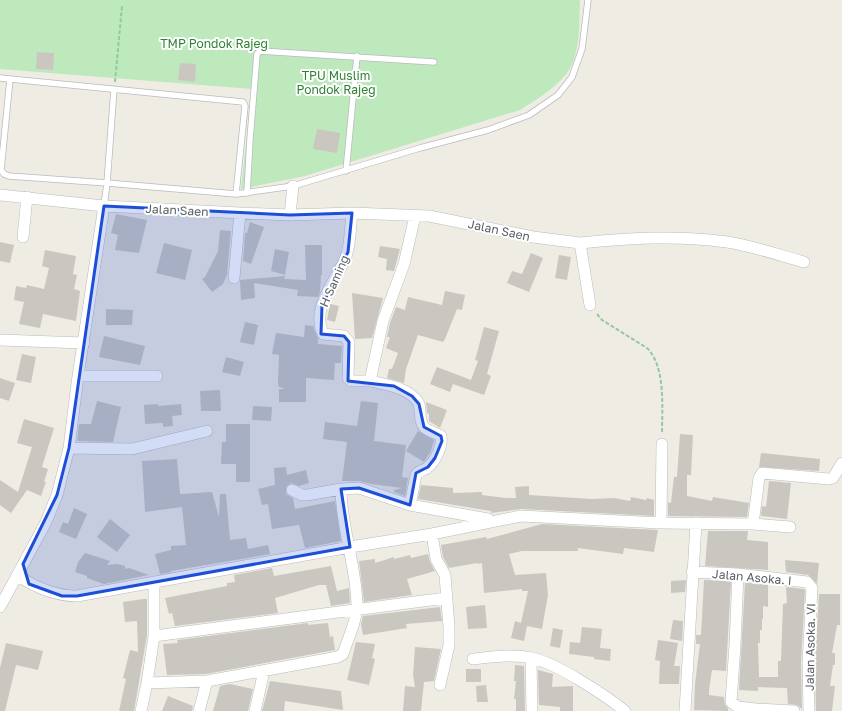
<svg xmlns="http://www.w3.org/2000/svg" width="842" height="711" font-family="'Golos Text',sans-serif">
<style>
.green{fill:#bde9bd}
.building{fill:#cac7c0}
.lines{fill:none;stroke-linecap:round;stroke-linejoin:round}
.lane-casing{stroke:#b8bbc0;stroke-width:7}
.street-casing{stroke:#b8bbc0;stroke-width:12}
.path{stroke:#94c8a3;stroke-width:2;stroke-dasharray:4 2;stroke-linecap:butt}
.lane{stroke:#fff;stroke-width:5.5}
.street{stroke:#fff;stroke-width:11}
.marked{fill:#1d4ed8;fill-opacity:0.2;stroke:#1d4ed8;stroke-width:3;stroke-linejoin:round}
.labels{text-anchor:middle;dominant-baseline:central;stroke-width:4;stroke-linejoin:round;paint-order:stroke}
.park-label{font-size:12px;fill:#2d8230;stroke:#fff}
.street-label{font-size:12px;fill:#5b6065;stroke:#fff}
</style>
<rect width="100%" height="100%" fill="#efece3"/>
<path class="green" d="M0 0H580C579 22 581 51 569 70 559 86 536 100 520 110L305 176 241 189 252 89 0 69Z"/>
<path class="building" d="M37 52 54 53 53 70 36 69Z
M180 63 196 64 195 82 178 80Z
M317 129 340 133 337 153 313 149Z
M116 214 147 220 139 253 115 250 118 235 111 233Z
M250 222 264 227 251 264 243 261 245 233H247Z
M220 230 231 231 227 275 223 284 212 292 202 279 205 277 218 251Z
M0 242 14 245 10 263 0 261Z
M164 243 192 250 185 280 156 273Z
M305 245H322V275H321L320 291 318 297 297 296 298 290 254 283 255 298 241 300 240 280 285 276 284 279 306 280Z
M380 246 400 249 394 271 386 270 387 259 378 257Z
M275 249 289 252 285 275 271 271Z
M45 250 76 256 73 274 77 275 74 289 80 291 76 321 43 314 40 328 19 324 24 302 14 300 16 286 26 288 27 285 44 289 49 268 42 266Z
M531 253 543 258 529 292 507 283 512 271 522 274Z
M559 255 571 257 567 280 555 278Z
M445 291 465 295 462 310 457 309 445 339 443 342 418 335 406 369 404 383 387 378 389 369H392L398 353 386 348 390 337H387L390 323 396 307 405 310 408 297 442 305Z
M352 293 383 298 372 338 355 339Z
M330 304 339 306 335 322 327 320Z
M106 309 133 310 132 325H106Z
M245 322 258 325 254 345 240 342Z
M305 325 313 326 318 339V344L342 346 341 363H335L334 380 306 378V402H279V389H285L279 387 278 384 279 355 272 354 276 333 304 337Z
M484 327 499 331 487 374 491 376 484 395 453 384 450 392 430 384 437 367 471 380 478 361 475 360Z
M104 336 145 346 140 365 99 357Z
M22 354 36 357 31 383 16 380Z
M226 357 244 362 240 376 222 372Z
M0 378 15 383 9 401 0 398Z
M220 390 221 411H201L200 391Z
M97 401 121 407 113 442 77 441 79 424H91Z
M361 401 378 403 374 441 406 445 402 477 408 478 405 496 394 492V490L402 488 371 484 359 481H342L347 442 323 439 325 422 357 426Z
M426 402 447 410 440 428 429 421V414L427 413Z
M158 404V406L181 404 182 415 172 416 173 426 163 427V423L145 424 144 405Z
M253 406 272 407 271 421 252 420Z
M24 419 54 428 42 467 48 469 44 482H46L41 496 27 490 11 513 0 505V480L18 492 32 447 17 443Z
M226 424H250V482H236V464H221L222 442H226Z
M418 431 434 440 431 451 424 462 406 451Z
M680 434 693 435 691 475H687V496L712 501 713 497 749 503 747 517 668 516V502L671 503 674 477H677Z
M761 453 820 459 819 471 759 467Z
M177 459 180 494 212 492 219 517 220 494H226L230 540 246 538 248 549 268 545 270 554 171 571 172 572 160 574 155 554 171 550V546L186 545 182 507 145 512 142 461Z
M286 467 287 475 306 470 309 483 299 486 291 483 286 487V494L293 498 295 509 335 501 341 541 305 548 299 525 272 529 268 504 262 505 258 489 275 485 274 468Z
M769 481 791 483 787 519 761 516 762 506 766 507Z
M421 485 453 488V493L482 492V495L506 498H516L515 487 529 486V495L592 499 614 498 630 501 631 497 646 500 647 498 654 500V516L521 509 491 513V511L418 499Z
M74 508 87 514 76 539 59 532 63 522 68 524Z
M110 519 130 535 117 552 97 537Z
M542 524 658 530 654 552 624 548 623 554 578 548V551H522L509 554 515 575 546 573 548 595 542 629 527 626 524 641 511 638 515 621 521 623 528 591H522V589L484 593 482 563 477 564V563L449 568 443 557 441 545 486 537 487 539Z
M708 531H748L747 540 768 542V570L705 566Z
M85 553 110 561 107 565 118 564 125 566V569L129 568 149 575 104 584 87 578V576L75 572 78 562Z
M428 554 430 562 435 571 407 579 412 595 364 602 359 561 375 559V563L394 557V559L410 555 411 558Z
M785 560 819 563 817 584 808 575 786 572Z
M331 566 337 591 349 588 350 603 331 606 326 585H319L275 598 278 613 175 626 172 613 169 614 165 598 227 586V583L235 582 234 575 272 568 274 576Z
M686 580 685 592 671 593V581Z
M704 580 731 581 726 671 712 670 709 690V695L724 697 725 705 728 708V711L694 710 695 684 700 644H696V635H701Z
M745 582 768 585V607L763 606V619H762V630H760V643H758L759 677H778V661H781L783 604 787 603 786 587 803 589 805 590 801 663 802 709 797 705 788 704 787 688 758 687V691L739 690Z
M819 594H840V625H837L832 653H835V665H833L830 686H835L832 711H816L815 663Z
M143 599H147V635L134 711H119L126 679 123 678 130 650 138 652 137 621 125 622 123 602Z
M485 605 487 628 468 629 466 607Z
M440 607 442 621 406 624 407 628 363 635 361 624 363 616Z
M673 620 683 621 682 643V641L670 639Z
M308 623V625L328 623 330 637 333 636 335 650 206 674 167 675 163 644 178 643 177 640Z
M582 627 602 629 600 648 611 649 610 661 594 659V657L569 654 570 642 580 643Z
M553 628 563 630 560 648 550 646Z
M658 640 678 643 674 666H680L679 684H659L660 661 655 660Z
M356 642 375 644 372 658 375 659 369 685 347 680Z
M6 643 43 651 38 670 16 665 5 711H0V668Z
M415 647 441 649 434 681 424 682 421 711H403L405 686 415 687 413 675Z
M515 665 524 666 525 711H516V699H514L516 681H514Z
M466 669H481V682H466Z
M538 670 553 674 552 687 573 686V711H560V707L539 705Z
M270 681 341 691 343 710 285 701 284 711H262Z
M230 684 253 689 248 711H213L220 686Z
M486 685 488 702H477L476 686Z
M168 696 193 706 192 711H162Z"/>
<g class="lines">
<defs>
<path id="lane" d="M0 78 243 102 245 106 236 194
M10 79 1 170 4 174 9 176 107 183 114 89
M346 171 357 56
M247 193 250 139 257 54 260 51 434 62
M104 206 107 183 236 194 293 186 420 148 488 130 529 115 558 95 572 77 582 49 588 0"/>
<path id="street" d="M0 195 104 206 240 213 290 215 352 213 429 216 533 237 580 243 590 305
M352 213C350 227 351 246 345 259 335 283 311 307 323 334L344 336 349 342 348 378 351 381H370
M290 215 293 186
M23 237 27 197
M580 243C630 238 677 235 727 242 753 246 779 255 804 262
M234 278 240 213
M0 340 84 343
M78 376H157
M69 448 132 449 207 431
M292 490 302 495H307L341 489
M410 505 416 475C418 471 422 471 427 468 435 462 443 446 441 436 436 433 427 431 424 427 418 420 422 409 418 402 408 387 386 385 370 381L383 321 404 264 415 216
M661 523 662 444
M753 524 790 527
M432 534 436 559 445 575 449 627V645L440 685
M692 572 738 574 807 582 812 588 808 663 809 711
M738 574 735 645 731 702 738 707 756 709V711
M18 576C35 587 55 596 77 596L350 547 432 534 521 516 661 523 753 524 759 478 762 473 829 479 833 478 842 463
M0 607 46 522 57 495 69 448 78 376 104 206
M154 636 446 598
M531 658 532 711
M473 659C492 657 513 654 532 658 556 663 605 695 625 711
M147 683 154 636V582
M756 709 794 711
M141 711 147 683 207 681 338 657 343 654C347 641 357 620 357 607 357 567 341 528 341 489L359 488 410 505 488 519
M199 711 207 681
M255 711 264 671
M685 711 696 523"/>
</defs>
<use href="#lane" class="lane-casing"/>
<use href="#street" class="street-casing"/>
<path class="path" d="M115 82 122 6
M597 314 602 320 647 348C666 367 662 408 662 433"/>
<use href="#lane" class="lane"/>
<use href="#street" class="street"/>
</g>
<path class="marked" d="M104 206 290 215 352 213 348 252 322 306 321 334 344 336 349 342 348 381 394 386 412 396 419 404 424 427 441 436 442 441 435 458 428 467 416 473 410 505 359 488 341 489 350 547 77 596H62L29 584 23 564 57 495 69 448Z"/>
<g class="labels">
<g class="park-label">
<text x="214" y="43">TMP Pondok Rajeg</text>
<text x="336" y="75">TPU Muslim<tspan x="336" dy="14">Pondok Rajeg</tspan></text>
</g>
<g class="street-label">
<text transform="translate(177 210) rotate(3)">Jalan Saen</text>
<text transform="translate(499 230) rotate(12)">Jalan Saen</text>
<text transform="translate(334 281) rotate(-66)">H Saming</text>
<text transform="translate(752 577) rotate(5)">Jalan Asoka. I</text>
<text transform="translate(810 647) rotate(-89)">Jalan Asoka. VI</text>
</g>
</g>
</svg>
